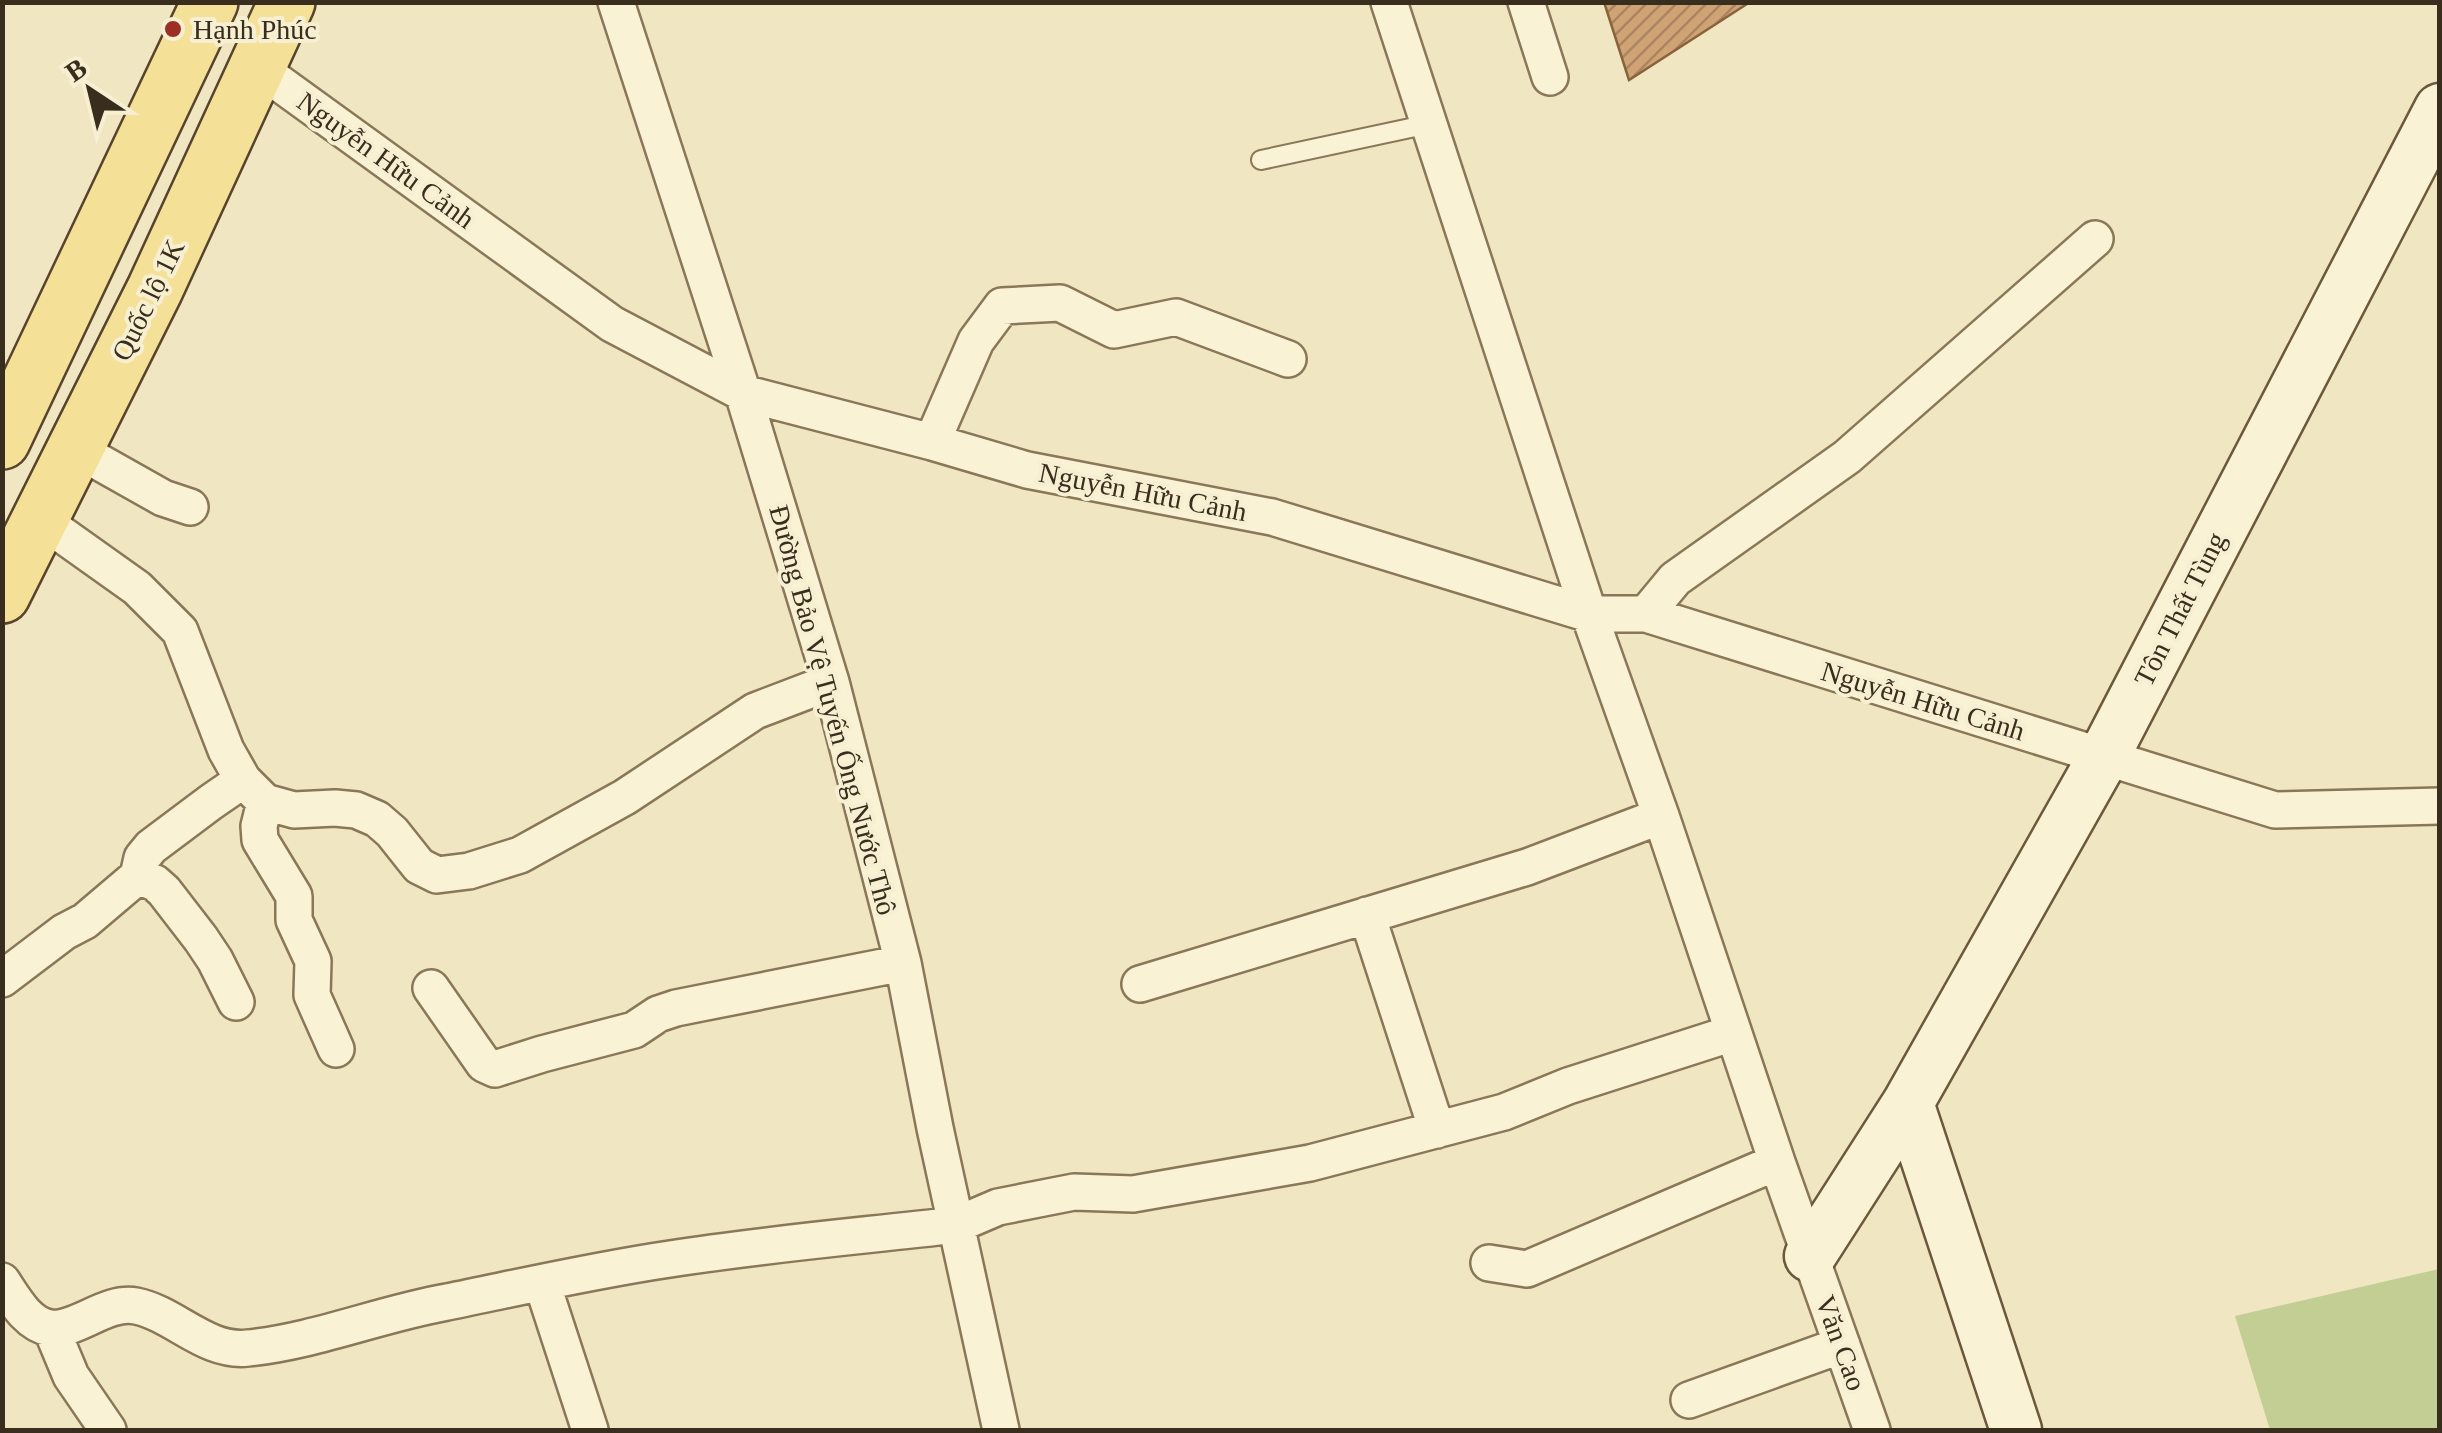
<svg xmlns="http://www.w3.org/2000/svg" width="2442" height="1433" font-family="Georgia,serif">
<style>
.grass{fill:#c3ce94}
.building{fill:url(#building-hatch);stroke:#8a623c;stroke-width:2.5}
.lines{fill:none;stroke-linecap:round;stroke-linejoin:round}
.lane-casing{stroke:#8a7758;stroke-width:22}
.street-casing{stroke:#8a7758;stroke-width:40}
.secondary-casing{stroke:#6c583b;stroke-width:55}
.primary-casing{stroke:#57442c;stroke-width:60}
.lane{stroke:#faf2d5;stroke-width:18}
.street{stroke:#faf2d5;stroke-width:35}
.secondary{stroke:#faf2d5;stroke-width:50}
.primary{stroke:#f5e097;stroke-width:55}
.poi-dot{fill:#9c2e25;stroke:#f7efd1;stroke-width:4}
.labels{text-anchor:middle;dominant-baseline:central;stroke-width:8;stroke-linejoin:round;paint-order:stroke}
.poi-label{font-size:28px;fill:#392d1d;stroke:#f7efd1;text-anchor:start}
.street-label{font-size:28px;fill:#392d1d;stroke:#f7efd1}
</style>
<defs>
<pattern id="building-hatch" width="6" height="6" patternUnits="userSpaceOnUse" patternTransform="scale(2.5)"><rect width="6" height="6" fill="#d0a375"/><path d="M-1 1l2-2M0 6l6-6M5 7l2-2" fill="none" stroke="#aa855f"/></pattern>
</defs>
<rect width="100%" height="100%" fill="#f0e6c1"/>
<path class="grass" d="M2439 1269V1430H2270L2235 1316Z"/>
<path class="building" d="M1604 2H1750L1629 80Z"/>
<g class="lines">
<defs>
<path id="lane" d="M1261 160 1429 124"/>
<path id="street" d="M616 2 743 393 831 682 903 963 935 1128 1001 1430
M1389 2 1589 614 1661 816 1777 1162 1872 1430
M1526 2 1550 77
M257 67 612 324 743 393 932 442 1027 470 1272 517 1589 614H1646L2275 810 2440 806
M932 442 976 341 1002 306 1060 303 1114 330 1176 317 1288 359
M76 449 163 498 190 507
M40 519 137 588 180 631 226 750 243 780 265 802 294 810 335 808 356 810 377 819 392 832 419 866 437 875 469 871 520 855 625 797 755 711 831 682
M1646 614 1675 579 1847 457 2095 239
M265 802 259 826 260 840 294 896V920L313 961 312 995 336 1049
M138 876 155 883 164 891 201 939 215 960 236 1002
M1367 915 1437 1130
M2 979 64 932 85 921 138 876 142 858 151 847 211 802 243 780
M1140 984 1527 867 1661 816
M431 988 484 1064 495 1069 542 1054 634 1030 658 1014 676 1008 903 963
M1489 1263 1527 1269 1777 1162
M2 1281C14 1299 27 1324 50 1328 76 1332 106 1300 136 1306 175 1314 206 1353 248 1348 316 1341 380 1314 447 1302 521 1287 595 1270 670 1259 765 1244 861 1236 956 1225L998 1207 1074 1192 1133 1194 1310 1163 1504 1112 1568 1086 1733 1033
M542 1283 590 1430
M51 1328 71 1376 108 1430
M1689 1400 1842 1345"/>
<path id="secondary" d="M1810 1256 1908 1103
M2016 1430 1908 1103 2103 758 2440 109"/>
<path id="primary" d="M2 441 210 2
M2 595 155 289 287 2"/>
</defs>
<use href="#lane" class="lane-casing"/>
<use href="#street" class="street-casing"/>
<use href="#secondary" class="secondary-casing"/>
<use href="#primary" class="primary-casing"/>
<use href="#lane" class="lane"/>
<use href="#street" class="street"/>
<use href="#secondary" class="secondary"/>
<use href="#primary" class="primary"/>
</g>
<circle class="poi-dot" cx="173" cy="29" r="10"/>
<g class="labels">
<g class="poi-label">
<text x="193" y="29">Hạnh Phúc</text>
</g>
<g class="street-label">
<text transform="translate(386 160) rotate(36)">Nguyễn Hữu Cảnh</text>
<text transform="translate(148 300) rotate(-64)">Quốc lộ 1K</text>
<text transform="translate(1143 492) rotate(11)">Nguyễn Hữu Cảnh</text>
<text transform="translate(2180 609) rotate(-63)">Tôn Thất Tùng</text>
<text transform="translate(1923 701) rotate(17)">Nguyễn Hữu Cảnh</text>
<text transform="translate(833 710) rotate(75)">Đường Bảo Vệ Tuyến Ống Nước Thô</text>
<text transform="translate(1841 1343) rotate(70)">Văn Cao</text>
</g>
</g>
<rect width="2442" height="1433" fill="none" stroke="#392d1d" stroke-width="10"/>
<g transform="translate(90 90) rotate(325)" stroke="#f7efd1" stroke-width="8" paint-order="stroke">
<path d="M0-8L18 38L0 25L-18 38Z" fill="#392d1d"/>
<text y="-15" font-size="28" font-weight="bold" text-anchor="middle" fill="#392d1d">B</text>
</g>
</svg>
